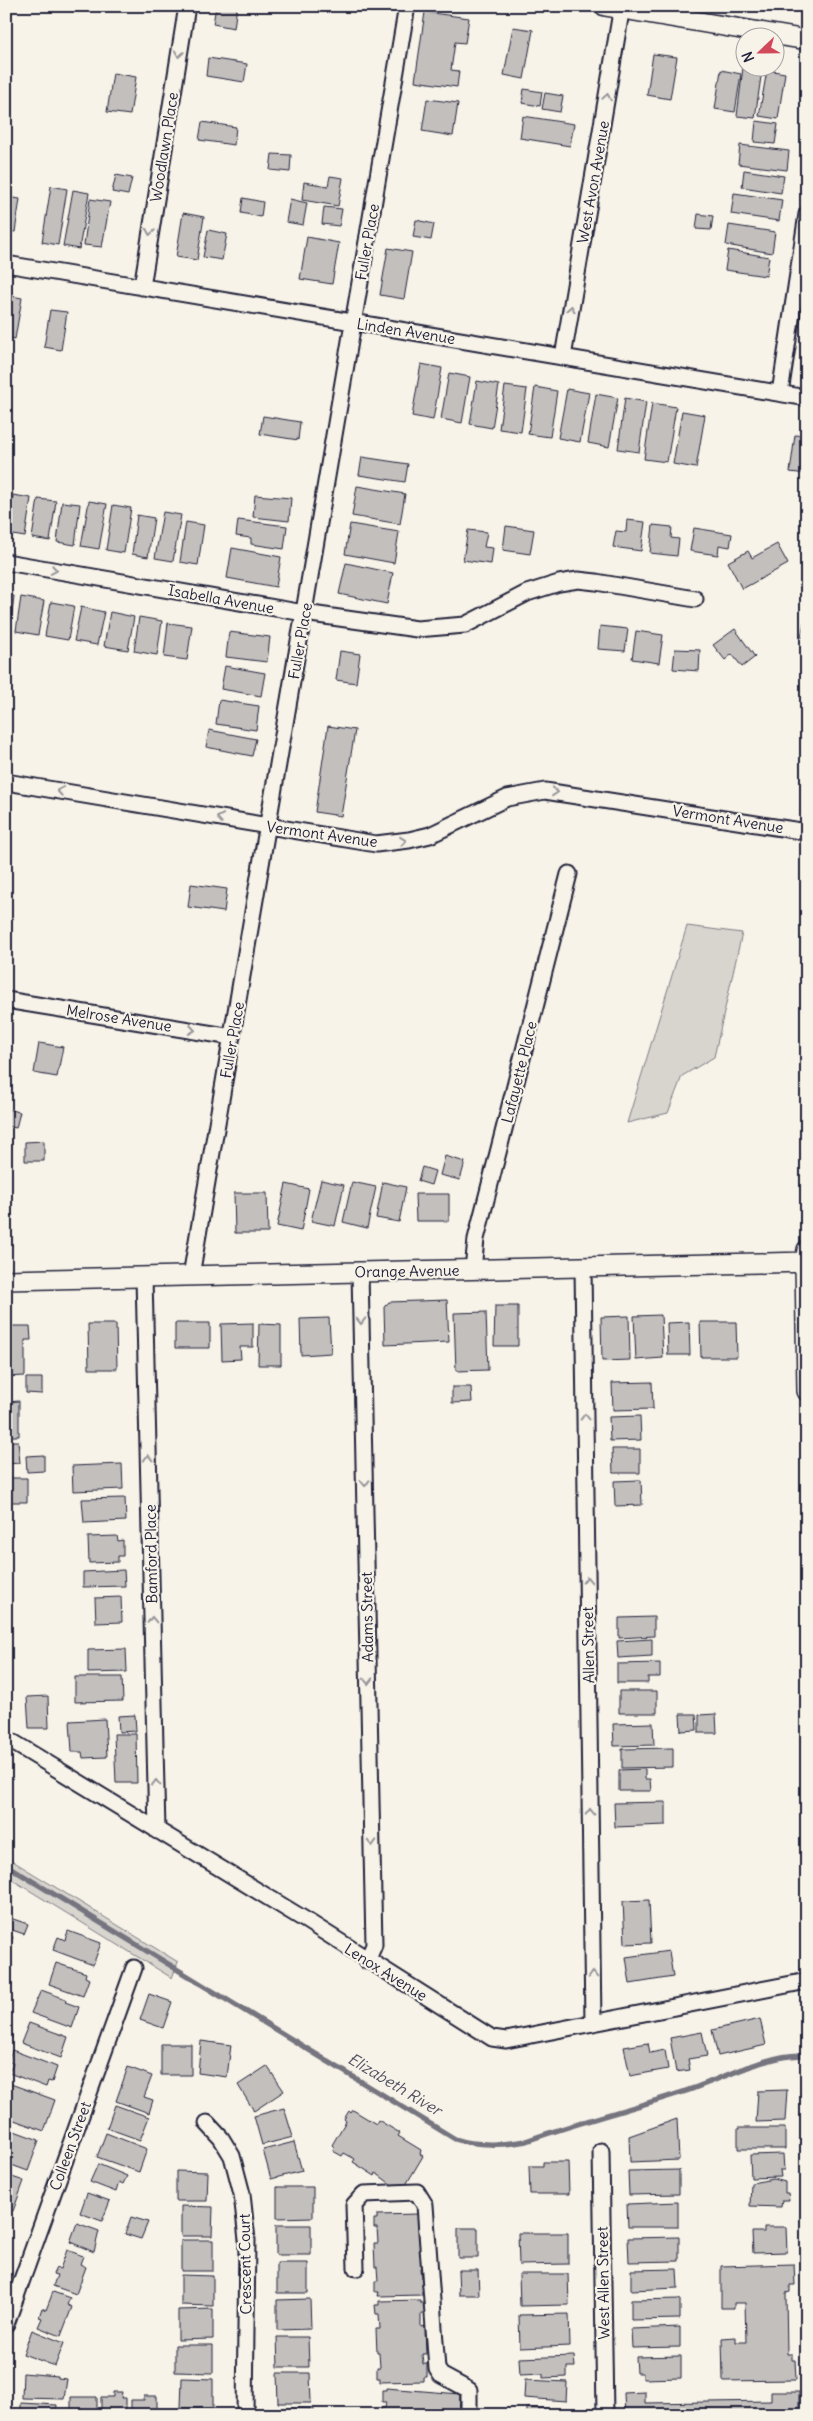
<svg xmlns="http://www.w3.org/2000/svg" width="813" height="2421" font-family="Delius,sans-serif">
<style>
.green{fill:#d8d5cf;stroke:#7d7c85}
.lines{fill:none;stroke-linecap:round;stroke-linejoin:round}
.stream{stroke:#76747f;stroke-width:5.5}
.building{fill:#c2bfbd;stroke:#22223b}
.minor-casing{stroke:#22223b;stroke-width:19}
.tertiary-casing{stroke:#22223b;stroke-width:22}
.minor{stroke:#f7f3e8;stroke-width:15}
.tertiary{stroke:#f7f3e8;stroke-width:19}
.oneway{stroke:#97959a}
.labels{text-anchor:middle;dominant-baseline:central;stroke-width:4.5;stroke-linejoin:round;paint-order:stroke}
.street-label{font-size:15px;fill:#22223b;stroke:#f7f3e8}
.water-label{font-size:16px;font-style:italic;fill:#535263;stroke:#f7f3e8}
</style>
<rect width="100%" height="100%" fill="#f7f3e8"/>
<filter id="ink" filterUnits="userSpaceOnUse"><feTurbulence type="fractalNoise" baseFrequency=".02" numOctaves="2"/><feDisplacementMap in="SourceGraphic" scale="10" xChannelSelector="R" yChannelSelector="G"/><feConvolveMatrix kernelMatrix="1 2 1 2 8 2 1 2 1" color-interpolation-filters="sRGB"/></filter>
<g filter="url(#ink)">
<path class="green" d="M687 926 742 933 714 1057 682 1076 668 1113 627 1123Z
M6 1857 178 1962 172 1978 6 1876Z"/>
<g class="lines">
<path class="stream" d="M6 1865 455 2139C476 2146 505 2145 526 2141 578 2122 631 2109 683 2092 715 2082 776 2050 807 2056"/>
</g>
<path class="building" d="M216 6H237L234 28 213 24Z
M425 12 469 18 465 43 455 42 451 70 459 71 457 87 415 81Z
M513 27 533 30 524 79 504 75Z
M653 54 677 57 670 99 647 95Z
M208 58 247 64 244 82 206 76Z
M743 67 762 70 755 118 737 116Z
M721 70 741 74 735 112 715 109Z
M767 70 785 73 778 119 759 116Z
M113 73 136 77 130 115 107 112Z
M524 89 542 92 540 106 522 103Z
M545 93 563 96 560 112 542 109Z
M427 99 458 103 453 136 422 131Z
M523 116 574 124 570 146 520 138Z
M756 121 778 124 775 144 754 142Z
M202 122 236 127 234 145 199 140Z
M740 145 789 151 787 170 738 164Z
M272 154 291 155 290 172 270 170Z
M744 170 784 176 781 193 742 187Z
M116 175 132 178 128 195 112 192Z
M330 176 343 178 338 206 302 200 304 182 328 186Z
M51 186 67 189 58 245 42 242Z
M73 190 89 193 79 249 63 246Z
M734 193 782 200 779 221 731 214Z
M6 197 20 199 15 232 6 231Z
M243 198 263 202 261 217 241 213Z
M90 199 110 202 102 247 84 245Z
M290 199 307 203 303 225 286 222Z
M324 207 342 209 339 226 322 224Z
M183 213 204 217 197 260 176 257Z
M698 214 713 216 711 230 696 229Z
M416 220 434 224 431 240 413 237Z
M729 225 775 232 772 253 726 245Z
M208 230 227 234 222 260 203 257Z
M307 237 339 243 332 284 300 279Z
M388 248 412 252 404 299 380 295Z
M728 250 769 257 766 276 725 270Z
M6 295 22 298 15 339 6 337Z
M50 310 67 312 61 350 44 347Z
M421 364 442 368 433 420 412 416Z
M449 373 470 377 462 423 441 419Z
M477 381 499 385 492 428 470 424Z
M505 386 527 389 521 432 499 429Z
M535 387 557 391 550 437 528 434Z
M567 389 589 393 580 442 558 438Z
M596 394 618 398 609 447 588 443Z
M625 398 646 402 639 452 618 449Z
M652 403 676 407 667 462 644 459Z
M682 411 705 415 696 468 673 464Z
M263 416 300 422 298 440 260 434Z
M795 435 807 436V474L790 472Z
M362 457 408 464 405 482 359 475Z
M357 486 405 494 400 524 352 516Z
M13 495 31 498 25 537 7 534Z
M255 495 291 498 289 521 253 517Z
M38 499 56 501 50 541 32 538Z
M89 501 107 504 99 549 81 546Z
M62 502 80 504 75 545 57 542Z
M113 505 131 508 124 553 106 550Z
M163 512 181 515 173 561 155 558Z
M137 515 154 518 148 557 132 554Z
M238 520 287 526 284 549 251 544V538L236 536Z
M627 520 645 522 641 551 613 547 616 531 626 532Z
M186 522 204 525 198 565 180 562Z
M350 524 399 532 394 563 345 554Z
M653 525 672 527 671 538 679 539 677 556 650 553Z
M506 526 534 530 530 554 503 550Z
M694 528 732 534 730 547 719 545 718 555 690 551Z
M468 530 487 532 484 547 493 548 491 564 463 560Z
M777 544 788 564 742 589 728 562 748 551 752 558Z
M232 548 281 557 276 587 227 578Z
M346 563 393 573 387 604 339 594Z
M6 595 14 596 10 628H6Z
M21 597 44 601 38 635 16 631Z
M51 602 74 606 68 640 45 636Z
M81 607 104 612 97 645 74 641Z
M110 612 134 617 128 650 104 646Z
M139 617 162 621 157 655 134 651Z
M804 622 807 623V638L801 637Z
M168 623 192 626 187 660 164 657Z
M600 626 628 629 625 651 598 649Z
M735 629 755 657 742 667 732 654 725 660 713 645Z
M636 631 663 635 659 663 632 659Z
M229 632 270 637 267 662 226 657Z
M675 649 700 650 699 671 673 669Z
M340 651 360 654 356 683 336 680Z
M225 666 265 673 261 696 221 689Z
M219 700 259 706 256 730 216 724Z
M328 726 355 730 341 816 315 812Z
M209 730 256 739 252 756 206 747Z
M191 884 227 889 224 912 188 907Z
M39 1043 63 1047 57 1077 34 1073Z
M6 1109 20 1112 16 1128 6 1126Z
M44 1141V1161H25V1142Z
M445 1156 465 1162 460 1180 440 1175Z
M422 1167 435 1171 431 1185 418 1181Z
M321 1180 344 1185 335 1226 311 1221Z
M352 1182 376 1187 367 1228 343 1222Z
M383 1182 406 1187 399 1222 376 1218Z
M286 1184 309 1189 301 1231 277 1226Z
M234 1193H267L268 1233H235Z
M415 1194H449V1221H416Z
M447 1300 449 1342 385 1345 384 1307 389 1302Z
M495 1306H518V1346H494Z
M486 1312 488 1370 456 1371 454 1313Z
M661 1315 663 1358 636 1360 634 1316Z
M629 1316 630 1360 602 1361 601 1317Z
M329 1318 331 1353 301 1355 300 1319Z
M689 1322 690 1355H668L667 1323Z
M700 1322H736L737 1357H701Z
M175 1323H210V1348H175Z
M253 1323V1347H240L241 1359 222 1360 221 1324Z
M88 1324H116L117 1369H89Z
M259 1324 281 1325V1365H258Z
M6 1326H30L31 1340H25V1376L6 1377Z
M26 1378H42V1394L26 1393Z
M652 1382 653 1409 613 1410 612 1383Z
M452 1387H471L472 1402 452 1403Z
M19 1401V1436H6V1402Z
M640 1416 641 1440 610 1441 609 1417Z
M6 1441H18L20 1463 6 1464Z
M612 1449H640V1473H613Z
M44 1455V1471L27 1472 26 1456Z
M122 1464 123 1489 73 1491 72 1466Z
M6 1478H27V1502H6Z
M641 1480 642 1505 615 1506 614 1481Z
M125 1498 126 1521 84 1523 82 1499Z
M117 1536 118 1541 123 1540V1556H118V1562L89 1563 88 1537Z
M124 1570 125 1586 83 1587V1572Z
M121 1597 122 1622 96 1623 95 1598Z
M654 1617V1636L619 1638V1618Z
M652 1639V1656L618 1658 617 1641Z
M126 1649 127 1672 88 1673V1650Z
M660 1663V1677H648V1683H617V1664Z
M75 1677H122L123 1701 75 1702Z
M619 1691H657V1713H619Z
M48 1696 49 1728H29L27 1697Z
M680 1714H696L697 1730 681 1731Z
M716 1714 717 1733H699V1715Z
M135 1715 136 1731 119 1732 118 1716Z
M105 1719 107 1757 83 1758 82 1752H72L70 1721Z
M653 1723 654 1745 614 1746 613 1724Z
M114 1734H136L137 1783H116Z
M673 1748V1767L622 1768V1749Z
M645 1769V1779H650L651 1791H619V1770Z
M666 1802V1825L615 1827 614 1803Z
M649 1900 651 1943 625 1944 623 1901Z
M10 1918 28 1924 24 1934 6 1928Z
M68 1931 101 1943 93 1965 53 1950 58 1937 65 1940Z
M6 1935 13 1937 6 1955Z
M669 1951 673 1977 630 1984 626 1957Z
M56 1963 86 1973 85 1977 89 1979 83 1996 49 1984Z
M41 1990 66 1999 65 2002 79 2007 72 2028 31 2013Z
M149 1994 172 2002 163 2028 140 2020Z
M760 2019 766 2045 718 2056 712 2030Z
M29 2023 68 2037 61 2058 21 2043Z
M702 2032 707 2056 688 2059 690 2070 676 2072 670 2038Z
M6 2034 12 2036 8 2046 6 2045Z
M201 2041 231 2045 227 2077 198 2073Z
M648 2043 650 2053 665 2050 668 2069 630 2076 624 2047Z
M161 2044H191V2075H161Z
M12 2050 57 2067 52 2082 48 2081 46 2087 9 2073 13 2063 8 2062Z
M267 2066 284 2091 254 2111 238 2085Z
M128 2067 152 2076 144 2097 153 2100 149 2113 116 2101Z
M8 2083 55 2100 44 2131 6 2117Z
M787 2090 785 2121 756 2122 758 2091Z
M115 2105 149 2117 140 2140 107 2128Z
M284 2108 293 2137 262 2145 254 2116Z
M353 2110 376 2124 378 2120 400 2133 398 2136 421 2150 420 2154 423 2156 404 2188H396L376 2173 375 2176 353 2162 355 2159 344 2153 342 2156 333 2151 335 2148 332 2145 346 2121 344 2119 349 2111 351 2113Z
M677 2119 679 2160 630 2162 629 2136Z
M6 2128 39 2140 28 2171 6 2163Z
M738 2128H785V2149H738Z
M106 2133 147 2149 139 2172 97 2157Z
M294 2142 302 2171 271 2179 263 2150Z
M783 2154 784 2170H780L781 2177 751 2178 750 2155Z
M543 2162H568L569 2194H530L529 2166H543Z
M98 2164 127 2176 123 2184 119 2182 116 2192 90 2182Z
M679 2170V2194L629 2195 628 2171Z
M176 2171 208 2172 207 2201H176Z
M6 2175 24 2181 13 2211 6 2208Z
M774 2179 785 2182V2193H788L789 2200H782L781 2207 750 2206 751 2183Z
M277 2187H313V2217L277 2218Z
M87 2193 110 2201 102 2221 80 2213Z
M678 2202V2227H628L627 2204Z
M181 2206 213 2207 212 2236H181Z
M418 2214V2217H422L423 2228H419V2241H423L424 2268H420L421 2278H425V2291H422V2295L378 2296 379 2292H375V2281H378L377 2267H375L374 2243H378L377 2228H374V2219H377V2215Z
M131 2217 148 2222 141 2239 125 2234Z
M77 2223 99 2231 94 2252 70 2242Z
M276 2225H311V2255H276Z
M764 2227H786L787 2252 753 2253 752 2232H764Z
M458 2228H478V2258H458Z
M518 2233H568V2264L519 2265Z
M679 2237V2261L629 2262 628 2238Z
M181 2240H213V2271H181Z
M67 2250 83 2256 80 2264 86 2267 76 2294 53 2286 57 2275 53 2274 56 2268 60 2269Z
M277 2263H308V2293H277Z
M794 2264 795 2285H790V2292L786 2293 787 2354H792V2360H795L796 2380 723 2381 722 2338 736 2337V2342H746L745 2303H734V2308H721V2266Z
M677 2269 678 2288 631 2290V2270Z
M458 2270H478L479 2295H459Z
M519 2274H568L569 2305 520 2306Z
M181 2275 213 2276V2306L181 2305Z
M53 2292 70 2298 67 2305 72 2307 61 2336 38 2327 42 2318 39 2317 42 2308 46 2310Z
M310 2299 311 2329 277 2330V2300Z
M680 2299V2319L631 2320V2300Z
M420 2300V2303H424L425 2314H421V2327L425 2326 426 2354H422L423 2364H427V2377H424V2381L380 2382V2378H377V2367H380L379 2353H377L376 2329H380L379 2314H376L375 2305H379V2301Z
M213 2309V2339L178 2340V2310Z
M569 2314 570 2346 520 2348 519 2315Z
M680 2327V2347L632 2348 631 2329Z
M32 2330 64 2343 55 2366 23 2354Z
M277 2337H308L309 2367H278Z
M175 2345H213V2373L175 2372Z
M574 2356 575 2367H567V2377L543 2378V2374L520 2375 519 2358Z
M681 2356V2378L643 2379V2373H637L636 2357Z
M23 2373 58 2376V2378L67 2379 64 2399 22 2398Z
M277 2373H310L311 2403H278Z
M182 2378 213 2379V2408H181Z
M525 2380 567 2382 566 2401 524 2398Z
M386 2388 460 2394 459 2415H381V2408H385L386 2402H382V2390H386Z
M113 2392H122L121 2398H126V2415H101V2397H113Z
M645 2392V2403L771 2401V2392H799V2415H625L624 2393Z
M144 2396H157V2415H131V2400H144Z
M71 2397H97V2415H71Z
M21 2403 57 2405 56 2415H21Z
M277 2408 313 2409V2415H277Z
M526 2408 568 2410V2415H526Z
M175 2413H213V2415H175Z"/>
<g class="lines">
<defs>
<path id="minor" d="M6 264 807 398
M142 287 187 6
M563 357 622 6
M780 393 807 214
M6 562 304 613 417 629 465 625 527 593 559 583 578 580 596 582 695 599
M6 782 376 844 409 840 430 835 507 798 545 791 807 832
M6 1000 232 1037
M583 1267 593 2023
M473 1270 476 1239 569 874
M360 1272 374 1945 367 1961
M191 1276 407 6
M144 1277 157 1831
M6 1738 307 1921 492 2038 506 2040 807 1981
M207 2123 221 2138 232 2156 242 2194 247 2240 245 2415
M601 2151 605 2415
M356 2268 354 2205 364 2194 417 2192 425 2205 437 2369 441 2375 469 2390V2415
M6 2324 134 1968"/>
<path id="tertiary" d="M605 6 807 40
M807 1250 805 1262 807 1391
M6 1280 807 1262"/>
</defs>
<use href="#minor" class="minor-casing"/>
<use href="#tertiary" class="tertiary-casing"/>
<use href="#minor" class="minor"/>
<use href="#tertiary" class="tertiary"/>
</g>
<defs><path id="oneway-chevron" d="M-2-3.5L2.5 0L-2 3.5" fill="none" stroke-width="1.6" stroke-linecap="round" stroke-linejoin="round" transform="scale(1.25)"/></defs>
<g class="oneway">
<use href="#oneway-chevron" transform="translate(179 54) rotate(99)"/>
<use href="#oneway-chevron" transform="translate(607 97) rotate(-80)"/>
<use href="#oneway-chevron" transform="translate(150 232) rotate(99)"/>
<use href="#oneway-chevron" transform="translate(571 309) rotate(-80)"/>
<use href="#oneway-chevron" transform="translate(54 570) rotate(10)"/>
<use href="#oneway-chevron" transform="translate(60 791) rotate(-170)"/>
<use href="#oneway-chevron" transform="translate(555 792) rotate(5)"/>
<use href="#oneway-chevron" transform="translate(220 818) rotate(-170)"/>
<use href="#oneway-chevron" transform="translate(403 841) rotate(-6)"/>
<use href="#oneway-chevron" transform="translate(192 1030) rotate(9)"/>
<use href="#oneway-chevron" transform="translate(361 1321) rotate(89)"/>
<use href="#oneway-chevron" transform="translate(585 1417) rotate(-91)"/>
<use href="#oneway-chevron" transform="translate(148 1458) rotate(-91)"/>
<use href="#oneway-chevron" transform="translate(365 1483) rotate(89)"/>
<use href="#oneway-chevron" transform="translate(587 1580) rotate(-91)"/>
<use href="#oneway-chevron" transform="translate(152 1620) rotate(-91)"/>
<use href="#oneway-chevron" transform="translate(368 1681) rotate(89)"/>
<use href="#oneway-chevron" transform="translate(156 1783) rotate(-91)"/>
<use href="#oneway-chevron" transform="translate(590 1812) rotate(-91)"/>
<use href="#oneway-chevron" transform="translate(372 1843) rotate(89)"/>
<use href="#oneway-chevron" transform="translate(593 1975) rotate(-91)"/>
</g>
</g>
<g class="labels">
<g class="street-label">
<text transform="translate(164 147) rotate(-81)">Woodlawn Place</text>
<text transform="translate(593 182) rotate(-80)">West Avon Avenue</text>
<text transform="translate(367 242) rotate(-80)">Fuller Place</text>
<text transform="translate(406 331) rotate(9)">Linden Avenue</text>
<text transform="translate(221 599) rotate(10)">Isabella Avenue</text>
<text transform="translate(300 641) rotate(-80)">Fuller Place</text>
<text transform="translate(728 819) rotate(9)">Vermont Avenue</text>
<text transform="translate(322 834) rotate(8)">Vermont Avenue</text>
<text transform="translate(119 1018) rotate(9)">Melrose Avenue</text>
<text transform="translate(232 1040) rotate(-80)">Fuller Place</text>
<text transform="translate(519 1072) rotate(-76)">Lafayette Place</text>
<text transform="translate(407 1271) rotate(-1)">Orange Avenue</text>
<text transform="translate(151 1554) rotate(-91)">Bamford Place</text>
<text transform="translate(367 1617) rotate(-91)">Adams Street</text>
<text transform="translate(588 1645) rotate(-91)">Allen Street</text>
<text transform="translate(386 1972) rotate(32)">Lenox Avenue</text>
<text transform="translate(70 2146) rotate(-70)">Colleen Street</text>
<text transform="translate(245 2264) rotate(-91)">Crescent Court</text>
<text transform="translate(603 2283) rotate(-91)">West Allen Street</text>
</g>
<g class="water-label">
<text transform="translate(395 2084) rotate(31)">Elizabeth River</text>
</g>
</g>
<rect width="813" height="2421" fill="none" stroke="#f7f3e8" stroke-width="25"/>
<rect x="12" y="12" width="788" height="2396" fill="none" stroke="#22223b" stroke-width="2" filter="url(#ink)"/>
<g transform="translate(760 52) rotate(248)"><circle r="24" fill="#f7f3e8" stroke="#a29fa3"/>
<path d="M0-4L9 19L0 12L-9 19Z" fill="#d1495b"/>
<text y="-8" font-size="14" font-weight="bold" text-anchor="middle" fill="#22223b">N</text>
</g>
</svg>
